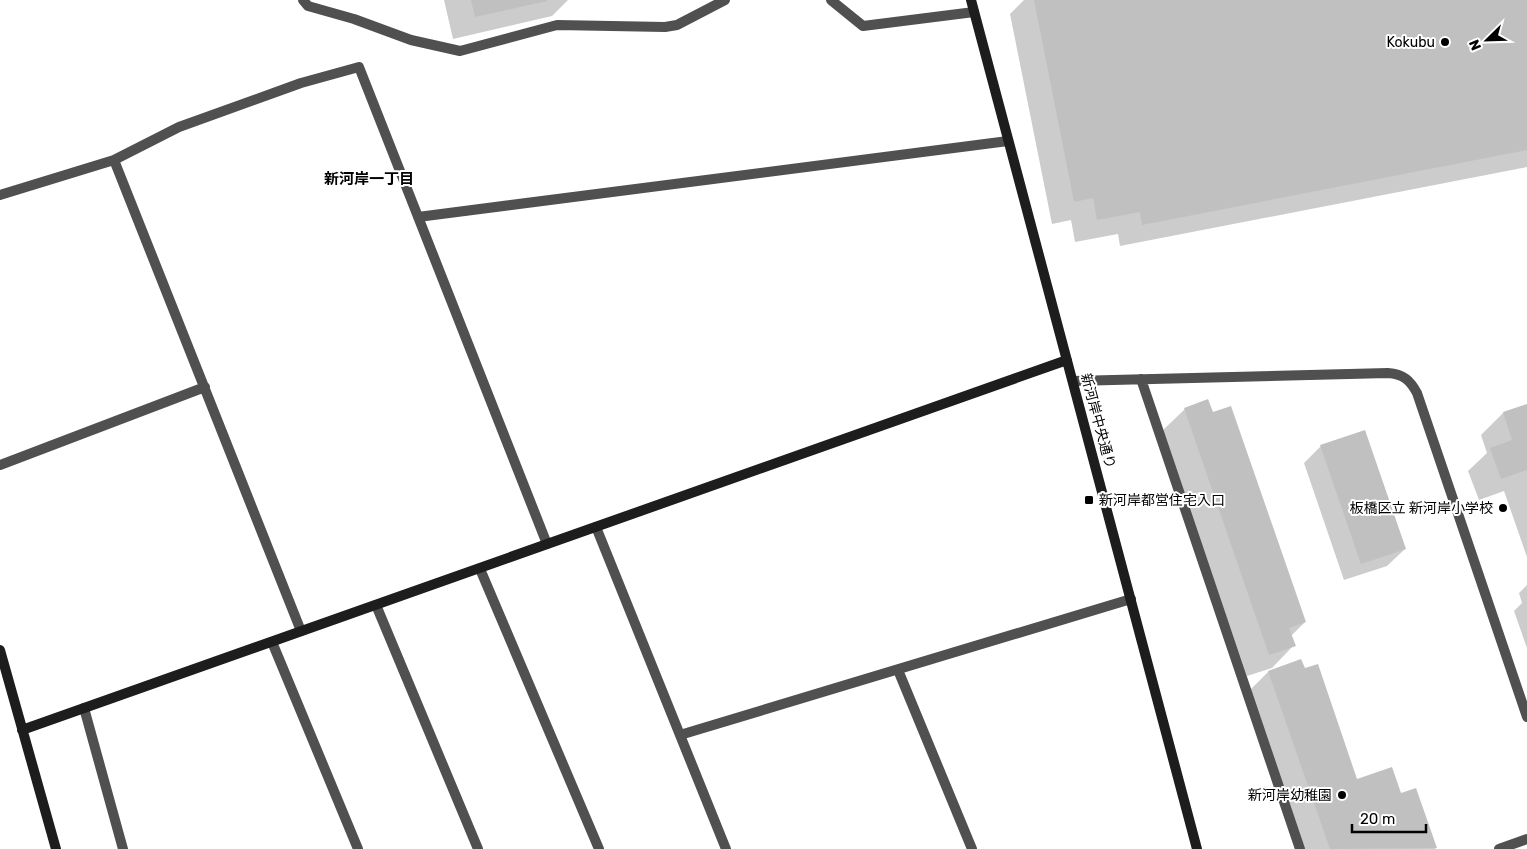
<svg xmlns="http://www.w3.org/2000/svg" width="1527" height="849" font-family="Rubik,'Noto Sans JP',sans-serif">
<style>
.shadow{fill:#0003}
.building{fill:#c0c0c0}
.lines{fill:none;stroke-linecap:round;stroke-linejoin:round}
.lane{stroke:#505050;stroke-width:10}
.street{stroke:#505050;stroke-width:10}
.secondary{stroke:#1d1d1d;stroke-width:10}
.poi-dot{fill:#000;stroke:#fff;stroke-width:2}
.labels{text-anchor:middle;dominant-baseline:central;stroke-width:4;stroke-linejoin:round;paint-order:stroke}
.poi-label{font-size:14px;fill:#000;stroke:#fff;text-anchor:end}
.street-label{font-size:14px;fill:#000;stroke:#fff}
.neighbourhood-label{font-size:15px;font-weight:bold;fill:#000;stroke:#fff}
</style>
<rect width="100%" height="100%" fill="#fff"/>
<path class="shadow" d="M444 0H568L552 16 453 39Z
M1024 0H1527V167L1120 246 1118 234 1075 242 1071 220 1052 224 1010 14Z
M1527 405V557L1504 491 1479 500 1468 471 1487 453 1481 435 1503 413Z
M1185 409 1305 622 1291 636 1294 645 1272 668 1247 676 1162 431Z
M1321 446 1405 549 1387 566 1344 580 1304 463Z
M1527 585V648L1514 611 1522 603 1519 593Z
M1301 661 1357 780 1401 795 1436 848 1435 849H1300L1246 694 1268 672Z"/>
<path class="building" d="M471 0H547V1L475 17Z
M1034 0H1527V150L1142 225 1140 212 1097 220 1093 198 1074 202Z
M1208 399 1213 412 1231 406 1306 622 1289 628 1296 646 1269 655 1184 408Z
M1527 404V470L1501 479 1490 448 1512 440 1503 412Z
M1365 430 1406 549 1361 564 1320 445Z
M1301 659 1305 668 1318 664 1357 779 1392 767 1401 793 1416 788 1437 848 1330 849 1268 671Z"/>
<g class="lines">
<path class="lane" d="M303 0 308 6 354 19 411 40 460 51 557 25 665 27 677 25 725 0
M831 0 863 26 974 12"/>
<path class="street" d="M114 160 301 631
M0 195 114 160 179 127 301 83 359 67 547 544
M418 217 1008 141
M1141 379 1300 849
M1073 381 1388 373C1403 374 1410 380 1417 393L1527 717
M0 465 205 387
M596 527 726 849
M480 569 599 849
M376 605 478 849
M272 642 358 849
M898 670 972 849
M84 708 123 849
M680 735 1131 599
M1499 849 1527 839"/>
<path class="secondary" d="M971 0 1197 849
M0 650 56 849
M22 730 1067 360"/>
</g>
<g class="poi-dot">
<circle cx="1445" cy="42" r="5"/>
<rect x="1084" y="495" width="10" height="10" rx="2.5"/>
<circle cx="1503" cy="508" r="5"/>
<circle cx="1342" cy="795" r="5"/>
</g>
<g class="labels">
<g class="poi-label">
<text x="1435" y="42">Kokubu</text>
<text x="1099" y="500" text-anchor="start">新河岸都営住宅入口</text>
<text x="1493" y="508">板橋区立 新河岸小学校</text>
<text x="1332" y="795">新河岸幼稚園</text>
</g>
<g class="street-label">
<text transform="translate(1098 421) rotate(75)">新河岸中央通り</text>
</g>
<g class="neighbourhood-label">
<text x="369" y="179">新河岸一丁目</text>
</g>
</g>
<g transform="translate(1487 40) rotate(247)" stroke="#ffffff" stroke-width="4" paint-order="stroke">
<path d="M0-4L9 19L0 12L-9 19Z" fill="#000000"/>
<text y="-8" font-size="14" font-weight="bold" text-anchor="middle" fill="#000000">N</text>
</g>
<path d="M1352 824v8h74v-8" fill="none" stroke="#000000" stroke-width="2.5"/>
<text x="1360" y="824" font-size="15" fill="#000000" stroke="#ffffff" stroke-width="4" paint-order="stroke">20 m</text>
</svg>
